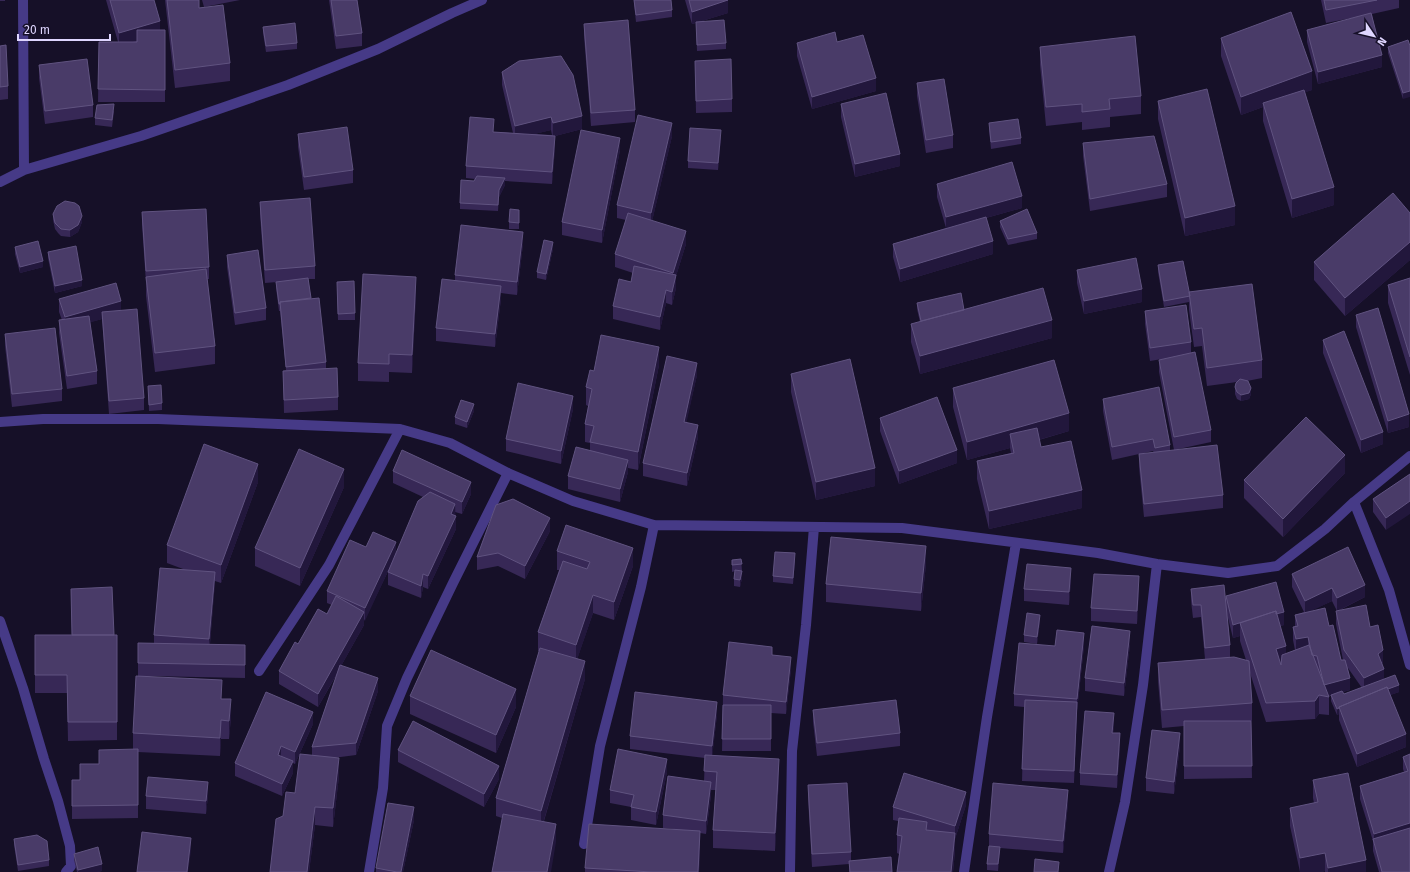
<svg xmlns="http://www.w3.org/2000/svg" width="1410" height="872" font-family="'Fira Sans',sans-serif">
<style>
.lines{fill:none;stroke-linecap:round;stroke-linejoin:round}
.minor{stroke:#463a87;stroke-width:10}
.wall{fill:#372856;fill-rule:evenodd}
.shaded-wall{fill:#22173c}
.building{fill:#493b68;stroke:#605380}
</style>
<rect width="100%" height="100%" fill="#161028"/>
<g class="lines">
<path class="minor" d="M23 0 24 170
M0 182 24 170 141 136 288 85 378 49 452 13 482 0
M0 422 43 419H158L400 429 450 443 508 473 573 501 654 525 902 528 1098 553 1157 564 1228 573 1277 566 1325 529 1354 502 1410 456
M1354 502 1389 590 1410 665
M0 621 23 688 44 759 58 801 70 846 71 866 66 872
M259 671 329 565 400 429
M584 844 600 746 641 587 654 525
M369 872 383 788 387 726 407 678 453 583 508 473
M790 872 792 751 806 625 814 527
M964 872 987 717 1016 543
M1109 872 1125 802 1143 685 1157 564"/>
</g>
<path class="wall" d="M0 0H5V1H0Z
M106 0H154L160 30H165V102H98L99 42H118Z
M165 0H199V8L204 7 202 0H240L204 7 230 63V81L175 88Z
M329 0H357L362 33V46L336 49Z
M634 0H671L672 10V17L636 22 634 4Z
M685 0H728V13L702 21 726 43V49L697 51 696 23 692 24Z
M1321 0H1399V8L1372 14 1382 67 1318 84 1307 42V30L1357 17 1326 23Z
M584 24 635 110V122L591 126 584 36Z
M263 27 297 43V49L266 52 263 33Z
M1221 38 1312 90 1305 92 1334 205 1292 218 1263 121V107L1241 115 1221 56Z
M1408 40 1403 99 1388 53V47Z
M837 42 876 91 812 109 797 56V43Z
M0 46 8 86V99L0 100Z
M1040 47 1141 96V114L1110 117V127L1082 130V122L1046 126 1040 65Z
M695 61 732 99V112L696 113Z
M39 65 93 105V117L45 124 39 78Z
M502 72 582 129 555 136V148L552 184 505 181V185L499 197 498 211 460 209V203L475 179 466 178V166L494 132 513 133 502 85ZM551 130 552 135 534 134Z
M917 83 953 135V148L926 153 917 96Z
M1158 101 1235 225 1185 236 1158 119Z
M841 104 900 166 855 177 841 117Z
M114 111 112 127 95 125V118Z
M989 123 1021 138V144L991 149 989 130Z
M298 134 353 170V183L304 190 298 147Z
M672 136 652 221 686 244 676 276V288L672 305 666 303 660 330 613 319V306L631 282 633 273 615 267V254L626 220 617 218V205Z
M721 137 718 170 688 168V161Z
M1083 143 1167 184V197L1090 211 1083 156Z
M620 150 602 243 562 235V222Z
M937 184 1022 208 986 218 993 254 900 282 893 257V244L946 228 937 197Z
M260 202 315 266V279H308L311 298 326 362V369L338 397V410L284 413 283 371 286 370 280 311H279L276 288V282H277L265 283 260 214Z
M519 210V229H509V222Z
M142 212 209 267V279H207L215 346V364L155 372 146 296V283L142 225Z
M1410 213V260L1345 316 1314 280V262Z
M53 214 82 222 78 232 70 237 61 236 58 233 55 229 53 220Z
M1000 221 1037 233V239L1008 245 1000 227Z
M523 244 517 295 501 293V299L495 347 436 341V328L455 281V275Z
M15 247 43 267 20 273 15 254Z
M553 249 546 280 537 278V272Z
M48 252 82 286 55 293 48 258Z
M227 255 266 308V320L235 325 227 267Z
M1158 265 1189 295 1262 360V378L1247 381 1251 394 1249 399 1241 401 1237 399 1235 394V387L1237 382 1207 386 1202 346 1194 347 1189 310V302L1164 307 1158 272Z
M1077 270 1142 302 1084 314 1077 283Z
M1410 278V375L1388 303V285Z
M337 288 355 313V320H338Z
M416 295 412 373 389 372V382L358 381V363Z
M59 299 121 311 144 398V410L109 414 102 319 90 322 97 371V384L67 389 59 333V320H62L59 312Z
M917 303 964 310 1052 338 920 374 911 342V324L920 322 917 309Z
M1145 311 1191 342V353L1211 430V442L1174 450 1159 372V360L1162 359 1150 361 1145 324Z
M1356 315 1409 427 1388 433 1356 327Z
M5 334 62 389V401L12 407 5 346Z
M1323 340 1383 444 1361 453 1323 353Z
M659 365 638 470 628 468V472L620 502 568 489V476L590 451V443L585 442V424L588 406 586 405V387L594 371Z
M791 374 875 486 816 500 791 392Z
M697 375 686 422 698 437 687 486 643 476V463Z
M148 386 162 403V410L149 411Z
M953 388 1069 431 1039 440 1041 447 1082 508 989 529 977 479V461L1011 453 1010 448 967 460 953 407Z
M1103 399 1170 445V451L1223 495V508L1144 517 1139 467V454L1112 460 1103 411ZM1153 451 1154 453 1140 454Z
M573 409 561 464 506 451V439Z
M474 411 467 428 455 424V417Z
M880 418 957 463 899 484 880 431Z
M393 471 471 494 462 514 455 512 456 529 428 589 423 587 421 598 388 585V572L395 557 364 621V625L341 666 378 691 356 755 333 758 339 776 333 827 315 825 309 872H270L283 816 295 793 312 756V747L337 674 318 707 279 684V671L298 644 327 614 332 605 327 603V591L366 547 396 554 423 497 393 483Z
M1345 473 1283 537 1244 498V480Z
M1410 474 1386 530 1373 512V499Z
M258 482 221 583 215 581 210 644 245 645V678L148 676 222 699 231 717 229 739H221L220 756 138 752V818L72 819V780H80L99 764 133 749V733L138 676V643H154V635L183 569 167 563V545Z
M344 487 300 586 255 566V548Z
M550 531 525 579 498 566 477 570V557Z
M557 551 633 566 614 620 593 613 577 659 585 679 544 821 556 842 502 818 496 816V798L539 651H538V632L559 570H557Z
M741 559 742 571H740L742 578 740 587 734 586V579L735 571 732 572V560Z
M795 560 793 584 773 582V576Z
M926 564 921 611 826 602V584Z
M1292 574 1365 597 1338 611 1370 627 1383 662 1382 664 1384 679 1399 692 1390 695 1406 747 1357 767 1339 720V714L1337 715 1331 701V696H1329V715L1319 714 1315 719 1266 722 1250 673 1252 703V721H1251L1252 778 1184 779V726L1162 728 1158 681V663L1205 659 1201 617 1193 618 1191 601V589L1226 600V596L1284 625 1280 626 1286 654 1295 650 1293 640V627H1295V615L1304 612 1292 587ZM1332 601 1337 611H1336V624L1343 660H1341L1329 626 1310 611ZM1227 614 1233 638 1240 636V641L1246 660 1230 657V645ZM1348 668 1362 688 1344 694 1343 692 1350 690Z
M1071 580 1069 605 1024 601V589Z
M71 589 114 635H117V740L68 741 67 693H35V635H72Z
M1139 589 1137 624 1091 621V608Z
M1040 621 1037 644 1024 642V635Z
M1130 644 1124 696 1085 691V678Z
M1055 646H1084L1077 711 1074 783 1022 781 1024 707 1014 706V694Z
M772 655 791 669 786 714 771 713V751H722L723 695Z
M410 696 516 707 496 753 410 714Z
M813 710 900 733V746L817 756 813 722Z
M717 715 712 756 779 777 775 851 713 848V830L716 790H711V795L706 834 700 833V849L699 872H585V868L674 829 663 828V815L704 781 705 758 630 749V736Z
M313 724 295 764 293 763V773L282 796 235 776V763Z
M1114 726 1113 733 1120 746 1117 788 1080 785V773Z
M1180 746 1174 794 1146 791V778Z
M398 750 499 779 484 807 398 762Z
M1410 754V872H1379L1373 851V841L1360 799V786L1404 772 1403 769V757Z
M667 772 656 825 631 820V807L610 803V790Z
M1313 780 1366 872H1325V871L1321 872H1300L1290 826V808L1314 803 1313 798Z
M808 785 851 852V861L892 872H849V864L812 867 808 798Z
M208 795 206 814 146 809V796Z
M1068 803 1063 853 1000 848 998 871 987 870V864L989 847V834Z
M966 805 955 839V851L953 872H897L899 854 897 853V835L898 821 893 820V807Z
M414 820 403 872H376V868Z
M14 839 49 860V866L18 871 14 845Z
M74 854 102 871 97 872H77L74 860Z"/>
<path class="shaded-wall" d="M728 0V13L692 24V12Z
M160 21V34L119 46V33Z
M1382 55V67L1318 84V72Z
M1312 71V90L1264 107 1263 103V107L1241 115V97Z
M876 78V91L812 109V97Z
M1410 91V97L1403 99V93Z
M582 116V129L555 136V148L552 184 553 123Z
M551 117V130L515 139V126Z
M672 123V136L651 226V213Z
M721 130V137L718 170V163Z
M620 138V150L602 243V230Z
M900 154V166L855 177V164Z
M505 178V185L499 197 498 211 499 190Z
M1334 187V205L1292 218V199Z
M1022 196V208L946 229V217Z
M1235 206V225L1185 236V218Z
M82 216V222L78 232 70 237V230Z
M686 231V244L676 276V288L672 305 673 273Z
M523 232V244L517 295V282Z
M993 241V254L900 282V269Z
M553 242V249L546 280V274Z
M1410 242V260L1345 316V298Z
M43 261V267L20 273V267Z
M416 277V295L412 373V355Z
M82 280V286L55 293V286Z
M501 286V299L495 347V334Z
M1142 289V302L1084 314V301Z
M666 290V303L660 330V317Z
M121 301V313L102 312V319L65 330V317Z
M1052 320V338L920 374V356Z
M659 347V365L638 470V452Z
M697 363V375L684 434V422Z
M1251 388V394L1249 399 1241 401V395Z
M573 396V409L561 464V451Z
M474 404V411L467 428V422Z
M1069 413V431L1013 447 1010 434V448L967 460V442Z
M1409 414V427L1388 433V421Z
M698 425V437L687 486V473Z
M1383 432V444L1361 453V440Z
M957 450V463L899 484V471Z
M1345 455V473L1283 537V519Z
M628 460V472L620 502V489Z
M258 464V482L221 583V565Z
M875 468V486L816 500V482Z
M344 469V487L300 586V568Z
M471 482V494L462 514V502Z
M1082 490V508L989 529V511Z
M1410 501V514L1386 530V518Z
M455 504 456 529 428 589V576Z
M550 518V531L525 579V566Z
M396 542V554L365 621V608Z
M926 546V564L921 611V593Z
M633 548V566L614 620V602Z
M795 553V560L793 584V578Z
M1071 568V580L1069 605V592Z
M742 571V578L740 587V580Z
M215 572V584L209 651V639Z
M423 574V587L421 598V586Z
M1139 576V589L1137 624V611Z
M1365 585V597L1337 611V598Z
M1332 588V601L1305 614V601Z
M593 595V613L576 663V645Z
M364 612V625L318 707V694Z
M1284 612V625L1244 635 1240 623Z
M1040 615V621L1037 644V637Z
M1240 623V636L1233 638V625Z
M1130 631V644L1124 696V683Z
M1084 633V646L1077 711 1074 783 1077 699Z
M1308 637V649L1296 652V639Z
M1286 646V664L1276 667V649Z
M1383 650V662L1378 667V654Z
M791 657V669L786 714V702Z
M585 661V679L541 830V811Z
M1384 669V682L1364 690V678Z
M378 678V691L356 755V743Z
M1350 678V690L1328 696 1324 685Z
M1399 685V692L1341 713 1339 708Z
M516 689V707L496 753V735Z
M1319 695V714L1315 719V701Z
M231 699V717L229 739V721Z
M717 702V715L712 759V746Z
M1339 708V714L1337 715V709Z
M313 712V724L295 764V752Z
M1114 713V726L1112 745V733Z
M221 720V739L220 756V738Z
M1120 733V746L1117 788V775Z
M1180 733V746L1174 794V782Z
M1406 734V747L1357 767V754Z
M281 746V759L278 755Z
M339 758V776L333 827V808Z
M667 759V772L656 825V812Z
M779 759V777L775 851V833Z
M293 761V773L282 796V784Z
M499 766V779L484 807V794Z
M208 782V795L206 814V801Z
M711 782V795L706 834V821Z
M1068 790V803L1063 853V841Z
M966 792V805L955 839V826Z
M315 807V825L309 872H307Z
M414 807V820L403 872H401Z
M1410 823V835L1374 844V834Z
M556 824V842L551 872H547Z
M700 831V849L699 872H698Z
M955 833V851L953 872H951Z
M191 838V851L188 872H187Z
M1000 847V853L998 871V864Z
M1325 853V871L1321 872H1300V858Z
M1366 860V872H1328V868Z
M102 864V871L97 872H78V870Z"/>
<path class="building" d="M110 0H154L160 21 119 33Z
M167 0H199V8L223 5 230 63 175 70Z
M331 0H357L362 33 336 36Z
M634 0H671L672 10 636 15Z
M689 0H728L692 12Z
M1324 0H1377L1326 10Z
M1291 12 1312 71 1241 97 1221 38Z
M1371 13 1382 55 1318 72 1307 30Z
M628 20 635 110 591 113 584 24Z
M724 20 726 43 697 45 696 22Z
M295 23 297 43 266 46 263 27Z
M137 30H165V90L98 89 99 42H137Z
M835 32 837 42 863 35 876 78 812 97 797 43Z
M1135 36 1141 96 1109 99 1110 109 1082 112V104L1046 107 1040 47Z
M1408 40 1410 46V91L1403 93 1388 47Z
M6 45 8 86 0 87V46Z
M561 56 573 75 582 116 553 123 551 117 515 126 502 72 519 61Z
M87 59 93 105 45 111 39 65Z
M731 59 732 99 696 101 695 61Z
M944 79 953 135 926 140 917 83Z
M1207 89 1235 206 1185 218 1158 101Z
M1304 90 1334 187 1292 199 1263 103Z
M886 93 900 154 855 164 841 104Z
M114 104 112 120 95 118 97 105Z
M638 115 672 123 651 213 617 205Z
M470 117 494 119 493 132 555 136 552 172 466 166Z
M1018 119 1021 138 991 142 989 123Z
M347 127 353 170 304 177 298 134Z
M690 128 721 130 718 163 688 161Z
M581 130 620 138 602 230 562 222Z
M1154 136 1167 184 1090 199 1083 143Z
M1012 162 1022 196 946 217 937 184Z
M477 176 505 178 499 190 498 205 460 203 461 180 474 181Z
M1393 193 1410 213V242L1345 298 1314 262Z
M310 198 315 266 265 270 260 202Z
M65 201 75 203 79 206 82 216 78 225 70 230 61 229 55 223 53 214 57 206Z
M206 209 209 267 146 271 142 212Z
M510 209 519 210V223L509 222Z
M1027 209 1037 233 1008 239 1000 221Z
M628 213 686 231 673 273 615 254Z
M986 217 993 241 900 269 893 244Z
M461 225 523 232 517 282 455 275Z
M544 240 553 242 546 274 537 272Z
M38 241 43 261 20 267 15 247Z
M76 246 82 280 55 286 48 252Z
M258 250 266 308 235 313 227 255Z
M1136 258 1142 289 1084 301 1077 270Z
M1183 261 1190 296 1164 301 1158 265Z
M634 266 676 275 672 292 666 290 660 317 613 306 619 279 631 282Z
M206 269 215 346 155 353 146 277Z
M363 274 416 277 412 355 389 354V364L358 363Z
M308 278 311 298 280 302V304H279L276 282Z
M1410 278V357L1388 285Z
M442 279 501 286 495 334 436 328Z
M354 281 355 313 338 314 337 282Z
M116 283 121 301 65 317 59 299Z
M1252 284 1262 360 1207 368 1202 328 1194 329 1189 292Z
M1043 288 1052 320 920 356 911 324Z
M961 293 964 310 921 321 917 303Z
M319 298 326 362 286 367 280 302Z
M1186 305 1191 342 1150 348 1145 311Z
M1378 308 1409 414 1388 421 1356 315Z
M137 309 144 398 109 401 102 312Z
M89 316 97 371 67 376 59 320Z
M55 328 62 389 12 394 5 334Z
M1344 331 1383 432 1361 440 1323 340Z
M601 335 659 347 638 452 590 442 594 426 585 424 592 389 586 387 590 370 594 371Z
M1195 352 1211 430 1174 437 1159 360Z
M667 356 697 363 684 422 698 425 687 473 643 463Z
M850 359 875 468 816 482 791 374Z
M1054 360 1069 413 967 442 953 388Z
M337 368 338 397 284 400 283 371Z
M1240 379 1248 381 1251 388 1249 393 1241 395 1237 392 1235 387 1236 383Z
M518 383 573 396 561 451 506 439Z
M161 385 162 403 149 405 148 386Z
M1159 387 1170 445 1155 448 1153 439 1112 447 1103 399Z
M937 397 957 450 899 471 880 418Z
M461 400 474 404 467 422 455 417Z
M1306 417 1345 455 1283 519 1244 480Z
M1037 428 1041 447 1071 441 1082 490 989 511 977 461 1014 453 1010 434Z
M204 444 258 464 221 565 167 545Z
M1217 445 1223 495 1144 504 1139 454Z
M576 447 628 460 620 489 568 476Z
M299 449 344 469 300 568 255 548Z
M402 450 471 482 462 502 393 471Z
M1410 474V501L1386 518 1373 499Z
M430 492 455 504 451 514 456 516 428 576 423 574 421 586 388 572 418 501Z
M513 499 550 518 525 566 498 553 477 557 496 505Z
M566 525 633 548 614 602 593 595 576 645 538 632 563 561 587 569 590 562 557 551Z
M373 532 396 542 365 608 327 591 350 540 366 547Z
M831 537 926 546 921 593 826 584Z
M1348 547 1365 585 1337 598 1332 588 1305 601 1292 574Z
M775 552 795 553 793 578 773 576Z
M741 559 742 564 732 565V560Z
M1027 564 1071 568 1069 592 1024 589Z
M160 568 215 572 209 639 154 635Z
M735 570 742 571 740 580 734 579Z
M1094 574 1139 576 1137 611 1091 608Z
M1276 582 1284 612 1276 614V611L1233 625 1226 596Z
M1224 585 1230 645 1205 648 1201 605H1193L1191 589Z
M112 587 114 635H72L71 589Z
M336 596 364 612 318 694 279 671 295 642 298 644 318 609 327 614Z
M1366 605 1370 627 1378 625 1383 650 1378 654 1384 669 1364 678 1344 650 1336 611Z
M1325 608 1329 626 1333 625 1341 660H1345L1350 678 1324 685 1317 656 1312 655 1308 637 1296 639 1293 627 1298 626 1295 615Z
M1276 611 1286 646 1276 649 1281 665 1282 655 1309 645 1329 697 1319 695 1315 701 1266 703 1240 623Z
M1027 613 1040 615 1037 637 1024 635Z
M1092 626 1130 631 1124 683 1085 678Z
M1057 630 1084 633 1077 699 1014 694 1019 643 1055 646Z
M35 635H117V722H68L67 675H35Z
M729 642 772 647V655L791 657 786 702 723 695Z
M138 643 245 645V665L138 663Z
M540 648 585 661 541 811 496 798Z
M431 650 516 689 496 735 410 696Z
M1234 657 1249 661 1252 703 1162 710 1158 663Z
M340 665 378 678 356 743 312 747Z
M1395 675 1399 685 1388 689 1387 687 1339 707V708L1337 709 1331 695 1342 691 1344 694Z
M136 676 222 680 221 699H231L229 721 221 720 220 738 133 733Z
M1387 687 1406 734 1357 754 1339 707Z
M266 692 313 712 295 752 281 746 278 755 293 761 282 784 235 763Z
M635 692 717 702 712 746 630 736Z
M896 700 900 733 817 743 813 710Z
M1025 700 1077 702 1074 771 1022 769Z
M723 705H771V739H722Z
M1085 711 1114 713 1112 733H1120L1117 775 1080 773Z
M413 721 499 766 484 794 398 750Z
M1184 721H1251L1252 766H1184Z
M1152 730 1180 733 1174 782 1146 778Z
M138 749V805L72 806V780H80V764H99V750Z
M618 749 667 759 656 812 631 807 634 795 610 790Z
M300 754 339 758 333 808 315 807 307 872H270L276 819 283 816 286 792 295 793Z
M1410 754V823L1374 834 1360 786 1408 771 1403 757Z
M705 755 779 759 775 833 713 830 717 772 704 771Z
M904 773 966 792 955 826 893 807Z
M1348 773 1366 860 1328 868 1325 853 1300 858 1290 808 1318 802 1313 780Z
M668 776 711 782 706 821 663 815Z
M148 777 208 782 206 801 146 796Z
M847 783 851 852 812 854 808 785Z
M993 783 1068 790 1063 841 989 834Z
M388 803 414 807 401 872H397L376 868Z
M503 814 556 824 547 872H492Z
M899 818 927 822 926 830 955 833 951 872H897L902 836 897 835Z
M589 824 700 831 698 872H652L585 868Z
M1410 828V872H1382L1373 839Z
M142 832 191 838 187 872H137Z
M37 835 47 841 49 860 18 865 14 839Z
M989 846 1000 847 998 864H987Z
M98 847 102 864 78 870 74 854Z
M891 857 892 872H850L849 861Z
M1035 859 1059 862 1058 872H1034Z"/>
<g transform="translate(1374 36) rotate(125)" stroke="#161028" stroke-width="3" paint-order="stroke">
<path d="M0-3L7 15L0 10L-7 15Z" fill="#dfd6ff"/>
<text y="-6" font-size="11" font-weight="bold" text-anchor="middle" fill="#dfd6ff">N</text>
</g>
<path d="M18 34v6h92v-6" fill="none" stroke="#dfd6ff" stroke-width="2"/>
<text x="24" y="34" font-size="12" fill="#dfd6ff" stroke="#161028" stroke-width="3" paint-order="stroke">20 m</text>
</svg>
